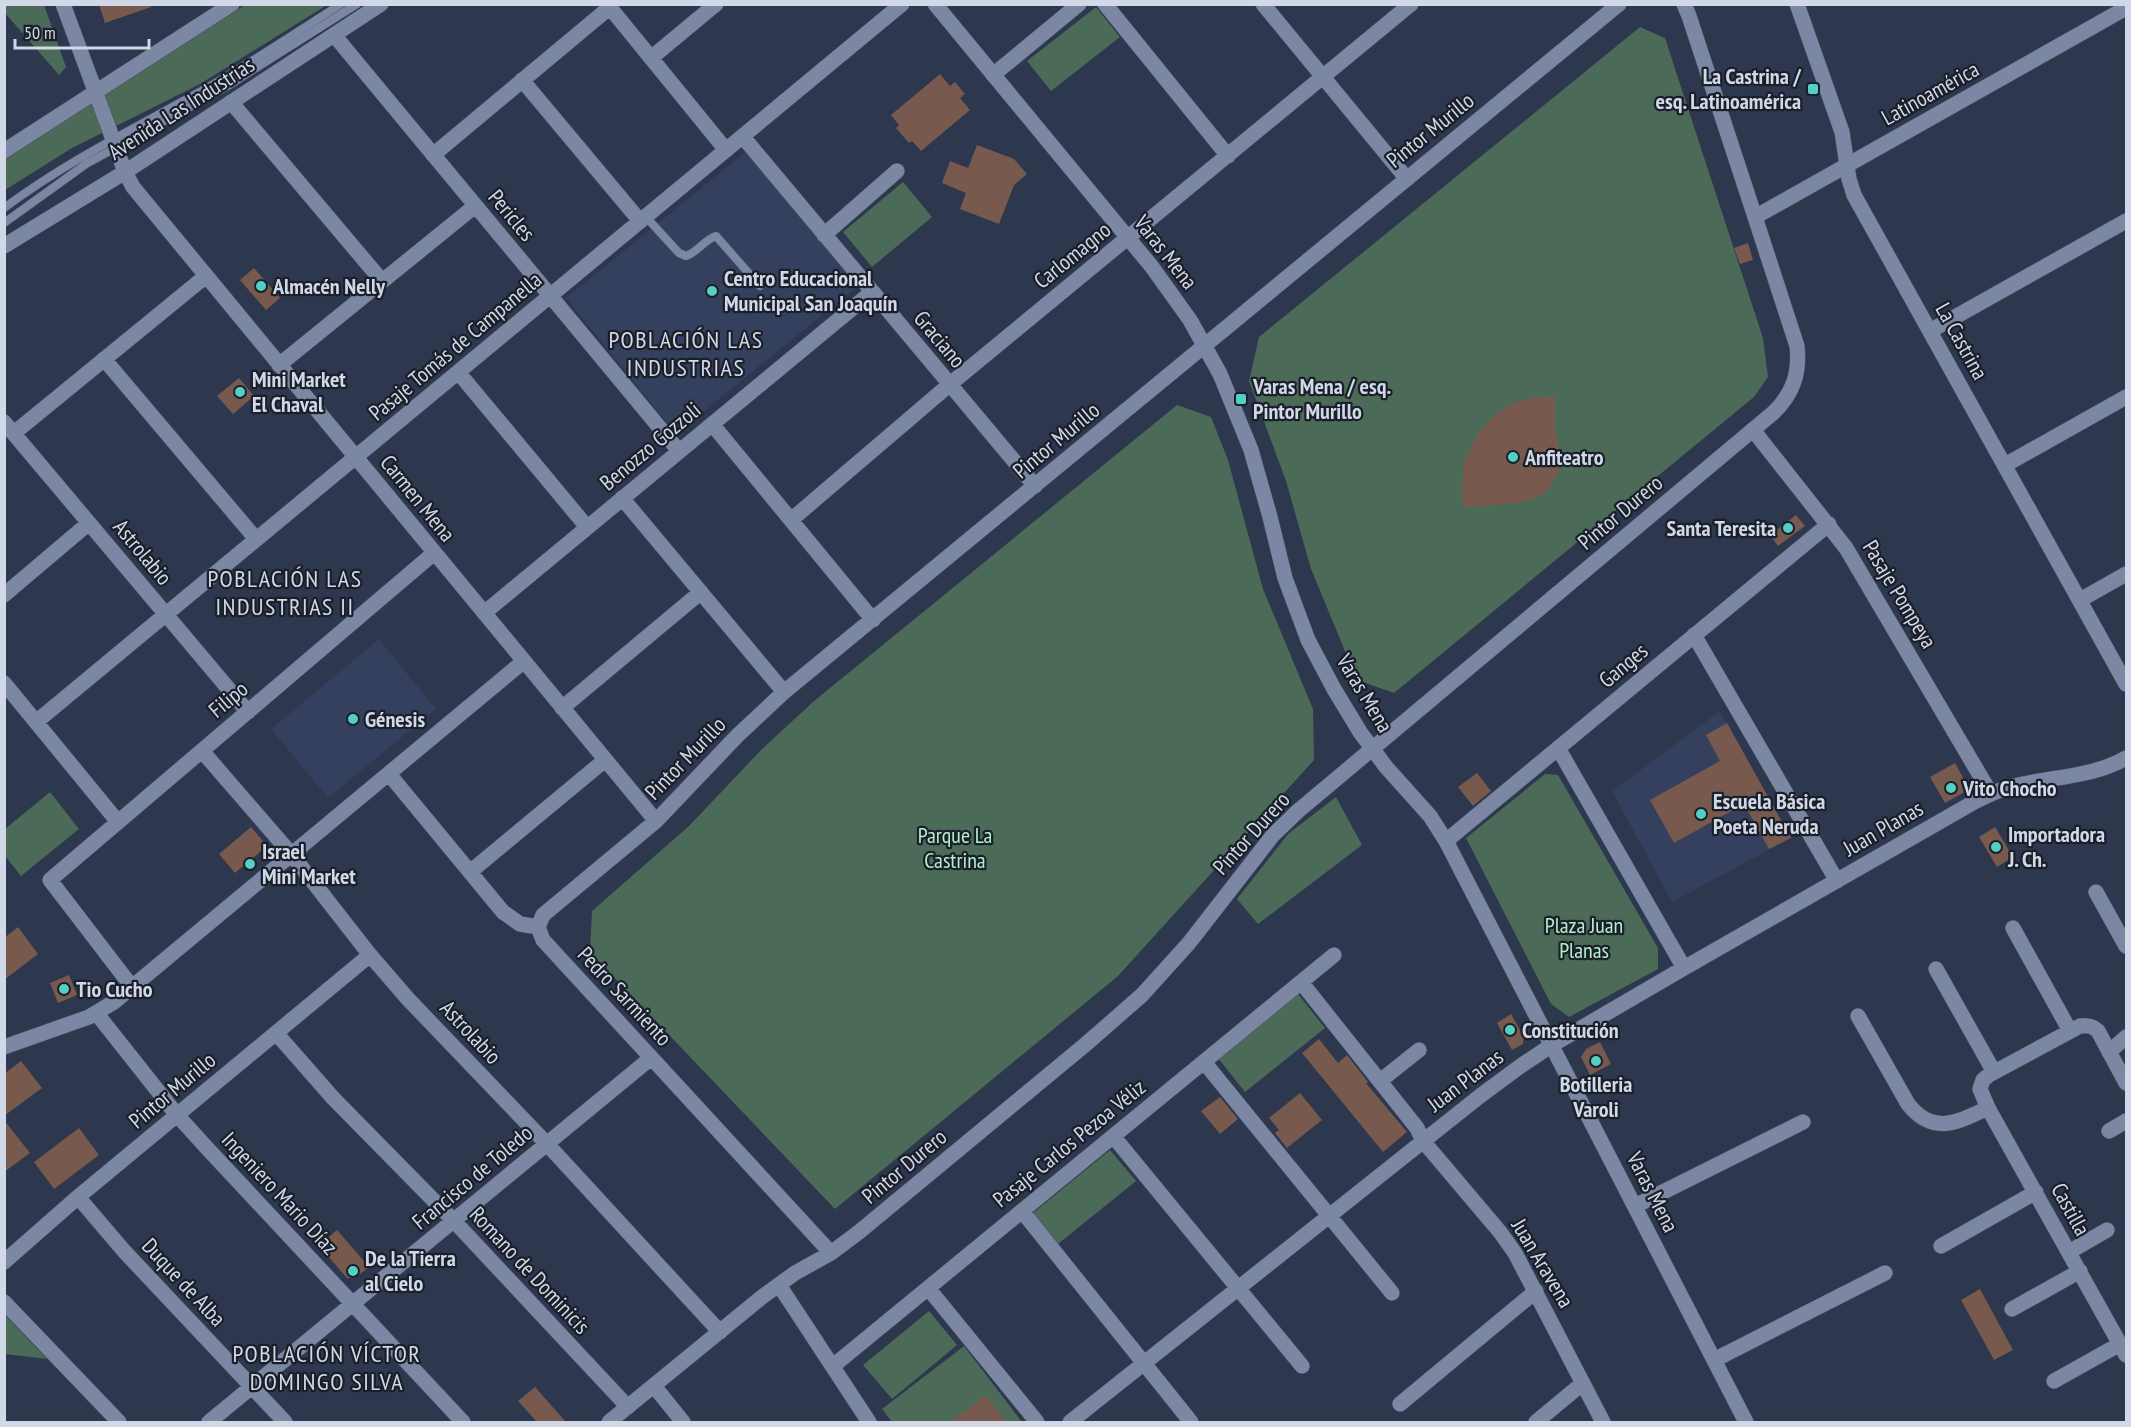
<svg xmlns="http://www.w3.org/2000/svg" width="2131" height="1427" font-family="'PT Sans Narrow',sans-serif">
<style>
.built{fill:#34405e}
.green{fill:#4b6a57}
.building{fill:#775a4d}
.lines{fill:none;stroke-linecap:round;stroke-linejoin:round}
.lane-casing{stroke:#4a5265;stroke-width:9}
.street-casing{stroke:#4a5265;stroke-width:16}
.secondary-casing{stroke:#4a5265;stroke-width:16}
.lane{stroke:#7b87a3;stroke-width:8}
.street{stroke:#7b87a3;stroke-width:15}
.secondary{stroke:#7b87a3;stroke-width:15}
.poi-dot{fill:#55cec4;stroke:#1a1f29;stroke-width:2}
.labels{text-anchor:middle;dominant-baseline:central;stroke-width:4.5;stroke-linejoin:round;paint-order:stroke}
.poi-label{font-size:22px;font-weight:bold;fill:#d1d8e7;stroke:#1a1f29;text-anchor:start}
.street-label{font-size:22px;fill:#d1d8e7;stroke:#1a1f29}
.park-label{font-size:22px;fill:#b2f0ca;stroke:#1a1f29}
.neighbourhood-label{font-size:24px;letter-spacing:1.5px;fill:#d1d8e7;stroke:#1a1f29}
</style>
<rect width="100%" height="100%" fill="#2d374e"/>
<path class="built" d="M749 149 859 285 676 434 566 298Z
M379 639 436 709 328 798 271 729Z
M1720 711 1791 838 1672 902 1612 791Z"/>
<path class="green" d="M4 5H44L66 67 59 75 5 13Z
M245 5H327L200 84 72 148 5 190 4 159Z
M1096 7 1120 37 1051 91 1027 61Z
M1640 27 1665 38 1763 338 1768 377 1754 397 1394 693 1357 680 1311 569 1286 481 1249 381 1259 337Z
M903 182 932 217 872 267 843 232Z
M1177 405 1211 417 1228 460 1263 589 1313 709 1314 760 1118 976 835 1209 590 952 592 911 689 826 762 749 814 701Z
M1545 774 1558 775 1658 948V969L1569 1017 1551 1004 1466 838Z
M50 792 79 829 21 876 5 856V829Z
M1336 797 1362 845 1258 924 1237 899 1288 834Z
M1298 994 1325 1028 1245 1092 1218 1058Z
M1110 1150 1136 1181 1058 1244 1033 1213Z
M929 1311 957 1345 892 1399 863 1365Z
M5 1315 47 1359 5 1354Z
M964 1346 1022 1422H892L882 1409Z"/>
<path class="building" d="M99 4H151V7L105 23Z
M940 74 950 86 955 82 965 94 960 98 970 110 921 151 912 141 909 143 896 128 899 125 891 115Z
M977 145 1014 159 1027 174 1014 185 999 224 960 209 966 193 942 183 950 161 968 168Z
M1748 243 1753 260 1740 264 1734 248Z
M254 268 280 298 266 310 240 280Z
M239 378 254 396 233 414 217 396Z
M1555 396V428L1560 451 1559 471 1548 491 1536 498 1516 503 1463 508 1462 484 1464 464 1478 432 1497 414 1511 404 1531 398Z
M1796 515 1805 526 1778 546 1770 535Z
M1727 723 1791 838 1769 849 1744 804 1674 843 1650 800 1720 761 1706 735Z
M1955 763 1966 783 1963 793 1945 803 1930 777Z
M1477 773 1491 791 1473 806 1458 787Z
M251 827 267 846 235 873 219 854Z
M1995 827 2013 857 1997 867 1979 837Z
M18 927 38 954 4 980V938Z
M69 975 77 995 58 1003 50 983Z
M1511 1014 1524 1037 1523 1044 1512 1050 1497 1023Z
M1319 1039 1338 1063 1347 1055 1368 1082 1366 1083 1407 1132 1383 1152 1302 1053Z
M1600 1042 1611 1064 1590 1075 1581 1057 1586 1049Z
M21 1061 42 1088 4 1116V1074Z
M1300 1093 1322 1120 1287 1148 1275 1133 1279 1130 1269 1118Z
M1220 1097 1238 1119 1220 1134 1201 1111Z
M4 1120 30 1153 4 1172Z
M79 1128 99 1155 54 1189 34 1162Z
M337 1230 369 1267 355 1278H347L319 1246Z
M1980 1289 2013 1350 1994 1360 1961 1300Z
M535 1387 566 1422H537L518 1401Z
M986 1395 1007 1422H950Z"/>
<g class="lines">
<defs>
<path id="lane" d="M4 208C69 160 135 128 205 89 251 63 296 33 341 4
M646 217 679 253 686 256C698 252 704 240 716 236L760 286
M4 223 86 164 226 87 357 4"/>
<path id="street" d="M63 4 125 172 133 187 656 821
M607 4 726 150
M1105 4 1228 156
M1263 4 1407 179
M1684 4 1689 16 1755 217
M1797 4 1842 132 1849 179 1854 195 2126 684
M334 35 679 451
M651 58 716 4
M993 75 1079 4
M522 80 640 221
M231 102 382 281
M743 137 1035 486
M433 155 609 8
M824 235 897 171
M1930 331 2126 221
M104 359 256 539
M279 365 475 206
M458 372 587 527
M4 422 248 712
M712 424 873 620
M1753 430 1846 548 1991 794
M14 433 206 276
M2005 465 2126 397
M622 498 784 692
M791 520 949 385 1411 4
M4 595 89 523
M2080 600 2126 574
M484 613 872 292
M1694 635 1837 881
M4 683 118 822
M562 708 701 592
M36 722 902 4
M1558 748 1684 968
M202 751 292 855 370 955 408 999 547 1144 720 1332
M389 774 503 912 520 924 538 927
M1446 841 1829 524
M470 872 605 760
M2096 892 2126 946
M538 927 543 915 656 821 737 736 784 692 1619 4
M538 927 543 940 831 1253
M2013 928 2070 1031
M1936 969 1994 1072
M1301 982 1417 1128 1423 1141 1500 1232 1515 1253 1603 1422
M132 987 50 880 434 553
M97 1014 177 1115 206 1147 463 1422
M1858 1016 1908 1104C1933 1136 1958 1122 1988 1108
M276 1033 333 1098 454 1221 628 1407
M4 1047 89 1017 114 1002 524 661
M2109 1052 2126 1037
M1204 1062 1392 1293
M1380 1081 1419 1050
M2126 1083 2098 1031C2093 1026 2088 1025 2080 1026L1989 1075 1983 1080 1980 1089 1988 1108 2126 1355
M2109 1131 2126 1121
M1113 1136 1302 1366
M78 1197 124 1251 285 1422
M1635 1206 1803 1122
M1022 1211 1191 1422
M1941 1246 2036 1192
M2069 1252 2107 1230
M4 1262 78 1197 370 955
M779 1285 869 1422
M928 1288 1037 1422
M4 1302 119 1422
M2012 1309 2080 1271
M1714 1360 1885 1273
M833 1366 1334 955
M2054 1381 2120 1344
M654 1386 683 1422
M1400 1404 1536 1291
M209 1422 651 1058
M609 1422 762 1297 795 1273 831 1253 859 1232 1086 1044 1142 995 1189 943 1273 835 1298 811 1372 749
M1070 1422 1480 1096 1522 1065 1552 1045 1684 968 1976 801C1986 796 1996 791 2007 788 2047 776 2089 779 2126 758
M1536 1422 1583 1383"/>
<path id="secondary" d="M935 4 1152 267 1190 320 1220 374 1251 450 1270 517 1285 578 1308 640 1334 689 1360 732 1386 767 1430 816 1446 841 1746 1422
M4 151 232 4
M4 246 125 172 381 4
M1372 749 1773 413C1793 394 1800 373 1797 346L1755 217 2126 8"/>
</defs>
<use href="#lane" class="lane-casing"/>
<use href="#street" class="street-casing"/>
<use href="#secondary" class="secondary-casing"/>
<use href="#lane" class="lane"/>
<use href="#street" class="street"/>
<use href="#secondary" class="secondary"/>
</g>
<g class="poi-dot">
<rect x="1807" y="83" width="12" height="12" rx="3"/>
<circle cx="261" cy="286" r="6"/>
<circle cx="712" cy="291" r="6"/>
<circle cx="240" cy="392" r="6"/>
<rect x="1235" y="393" width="12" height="12" rx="3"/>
<circle cx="1513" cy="457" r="6"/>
<circle cx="1788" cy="528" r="6"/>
<circle cx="353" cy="719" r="6"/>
<circle cx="1951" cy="788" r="6"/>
<circle cx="1701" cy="814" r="6"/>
<circle cx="1996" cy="847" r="6"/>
<circle cx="250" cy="864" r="6"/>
<circle cx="64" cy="989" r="6"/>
<circle cx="1510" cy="1030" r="6"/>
<circle cx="1596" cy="1061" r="6"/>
<circle cx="353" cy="1271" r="6"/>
</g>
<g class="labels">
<g class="poi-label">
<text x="1801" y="76" text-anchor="end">La Castrina /<tspan x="1801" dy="25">esq. Latinoamérica</tspan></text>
<text x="724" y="278">Centro Educacional<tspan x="724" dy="25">Municipal San Joaquín</tspan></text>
<text x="273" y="286">Almacén Nelly</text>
<text x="252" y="379">Mini Market<tspan x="252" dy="25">El Chaval</tspan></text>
<text x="1253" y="386">Varas Mena / esq.<tspan x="1253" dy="25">Pintor Murillo</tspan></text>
<text x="1525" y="457">Anfiteatro</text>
<text x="1776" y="528" text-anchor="end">Santa Teresita</text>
<text x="365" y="719">Génesis</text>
<text x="1963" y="788">Vito Chocho</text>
<text x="1713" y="801">Escuela Básica<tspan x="1713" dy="25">Poeta Neruda</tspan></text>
<text x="2008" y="834">Importadora<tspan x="2008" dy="25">J. Ch.</tspan></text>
<text x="262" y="851">Israel<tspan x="262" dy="25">Mini Market</tspan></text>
<text x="76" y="989">Tio Cucho</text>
<text x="1522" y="1030">Constitución</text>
<text x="1596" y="1084" text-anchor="middle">Botilleria<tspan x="1596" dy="25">Varoli</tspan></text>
<text x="365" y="1258">De la Tierra<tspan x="365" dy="25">al Cielo</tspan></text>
</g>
<g class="street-label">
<text transform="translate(1930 93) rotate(-29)">Latinoamérica</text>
<text transform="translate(181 108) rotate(-33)">Avenida Las Industrias</text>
<text transform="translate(1430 130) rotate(-39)">Pintor Murillo</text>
<text transform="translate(512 215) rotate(50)">Pericles</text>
<text transform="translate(1166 252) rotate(52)">Varas Mena</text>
<text transform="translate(1072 255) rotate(-39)">Carlomagno</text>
<text transform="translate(940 339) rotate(50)">Graciano</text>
<text transform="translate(1962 341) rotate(61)">La Castrina</text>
<text transform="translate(455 346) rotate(-40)">Pasaje Tomás de Campanella</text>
<text transform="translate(1056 440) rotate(-40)">Pintor Murillo</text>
<text transform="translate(650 446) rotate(-40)">Benozzo Gozzoli</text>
<text transform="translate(418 498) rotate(51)">Carmen Mena</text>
<text transform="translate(1620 512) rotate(-40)">Pintor Durero</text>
<text transform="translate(143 552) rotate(50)">Astrolabio</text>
<text transform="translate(1900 594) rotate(59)">Pasaje Pompeya</text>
<text transform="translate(1623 665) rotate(-40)">Ganges</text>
<text transform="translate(1365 693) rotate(59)">Varas Mena</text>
<text transform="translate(228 699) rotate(-40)">Filipo</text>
<text transform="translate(685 758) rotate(-46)">Pintor Murillo</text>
<text transform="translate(1883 828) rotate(-30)">Juan Planas</text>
<text transform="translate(1251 833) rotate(-48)">Pintor Durero</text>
<text transform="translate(625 996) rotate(47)">Pedro Sarmiento</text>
<text transform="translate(471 1032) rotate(47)">Astrolabio</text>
<text transform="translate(1465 1080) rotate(-37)">Juan Planas</text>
<text transform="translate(172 1090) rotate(-40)">Pintor Murillo</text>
<text transform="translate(1069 1143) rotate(-39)">Pasaje Carlos Pezoa Véliz</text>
<text transform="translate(904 1166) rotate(-40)">Pintor Durero</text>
<text transform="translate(472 1177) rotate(-40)">Francisco de Toledo</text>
<text transform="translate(1653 1192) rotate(63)">Varas Mena</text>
<text transform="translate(280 1193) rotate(47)">Ingeniero Mario Díaz</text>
<text transform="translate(2071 1209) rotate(61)">Castilla</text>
<text transform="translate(1543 1263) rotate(59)">Juan Aravena</text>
<text transform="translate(530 1270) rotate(47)">Romano de Dominicis</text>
<text transform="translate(184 1282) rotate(47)">Duque de Alba</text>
</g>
<g class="park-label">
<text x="955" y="835">Parque La<tspan x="955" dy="25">Castrina</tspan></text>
<text x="1584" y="925">Plaza Juan<tspan x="1584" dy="25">Planas</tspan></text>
</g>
<g class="neighbourhood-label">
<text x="686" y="339">POBLACIÓN LAS<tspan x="686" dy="28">INDUSTRIAS</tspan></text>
<text x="285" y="578">POBLACIÓN LAS<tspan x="285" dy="28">INDUSTRIAS II</tspan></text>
<text x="327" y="1353">POBLACIÓN VÍCTOR<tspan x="327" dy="28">DOMINGO SILVA</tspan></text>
</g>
</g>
<rect width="2131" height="1427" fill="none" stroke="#d1d8e7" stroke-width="12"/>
<path d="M15 39v9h134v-9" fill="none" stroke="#d1d8e7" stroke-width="3"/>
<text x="24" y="39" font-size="18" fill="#d1d8e7" stroke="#1a1f29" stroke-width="4.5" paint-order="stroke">50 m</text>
</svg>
